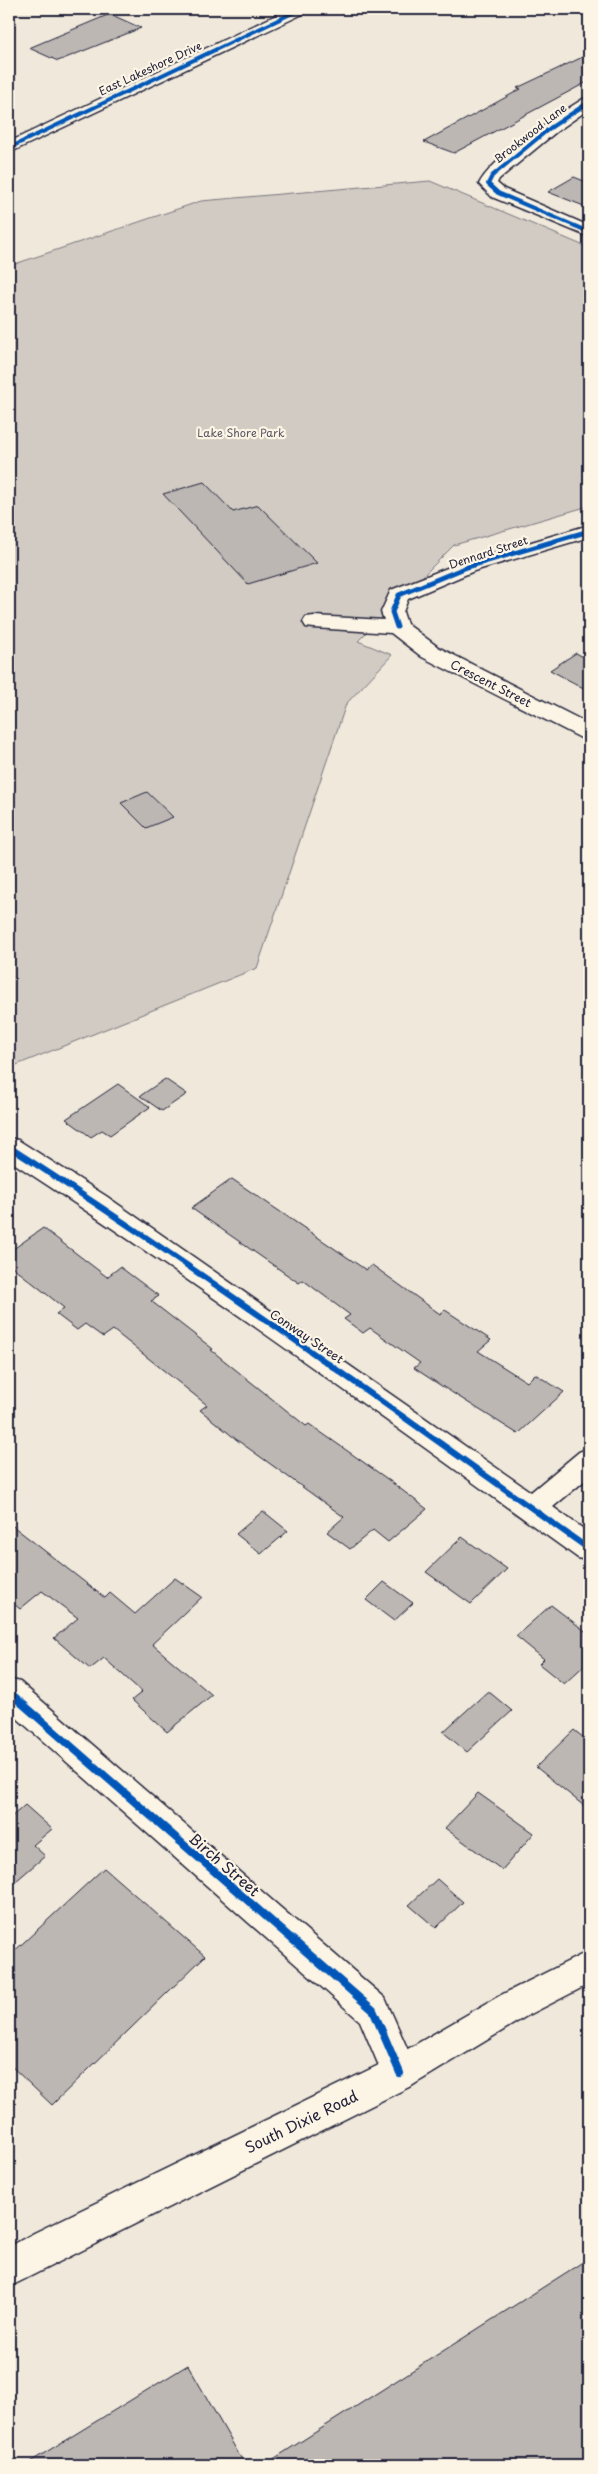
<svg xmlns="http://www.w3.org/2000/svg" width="598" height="2474" font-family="'Playpen Sans',sans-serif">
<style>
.green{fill:#d1cbc3;stroke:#7a767f}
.building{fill:#bcb7b3;stroke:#22223b}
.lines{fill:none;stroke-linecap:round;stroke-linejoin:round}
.minor-casing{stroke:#22223b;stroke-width:3}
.primary-casing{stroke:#22223b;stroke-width:3}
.minor{fill:#fcf5e5;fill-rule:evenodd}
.primary{fill:#fcf5e5;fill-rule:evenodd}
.cycleway-far3-casing{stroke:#fcf5e5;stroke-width:5.5}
.cycleway-far2-casing{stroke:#fcf5e5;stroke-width:8}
.cycleway-far1-casing{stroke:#fcf5e5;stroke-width:9}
.cycleway-casing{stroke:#fcf5e5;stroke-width:11}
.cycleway-far3{stroke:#0057b8;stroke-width:4}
.cycleway-far2{stroke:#0057b8;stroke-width:5}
.cycleway-far1{stroke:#0057b8;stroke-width:6}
.cycleway{stroke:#0057b8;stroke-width:8}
.labels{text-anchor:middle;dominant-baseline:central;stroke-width:4.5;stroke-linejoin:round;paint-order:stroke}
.far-street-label{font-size:11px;fill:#22223b;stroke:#fcf5e5}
.far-park-label{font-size:11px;fill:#575564;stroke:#fcf5e5}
.street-label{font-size:12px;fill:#22223b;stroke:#fcf5e5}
.near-street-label{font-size:15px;fill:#22223b;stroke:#fcf5e5}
</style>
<rect width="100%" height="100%" fill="#efe8db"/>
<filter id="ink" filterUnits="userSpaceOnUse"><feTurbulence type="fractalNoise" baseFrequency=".02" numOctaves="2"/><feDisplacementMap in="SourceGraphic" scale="10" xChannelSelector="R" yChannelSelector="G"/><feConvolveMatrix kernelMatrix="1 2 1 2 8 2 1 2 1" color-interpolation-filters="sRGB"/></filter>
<g filter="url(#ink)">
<path class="green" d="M430 181 589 248V506L454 545 358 641 392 655 346 704 257 968 9 1068V266L201 201Z"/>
<path class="building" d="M110 14 141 28 58 61 29 48Z
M589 54V81L454 153 424 142 521 89 517 88Z
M574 177 589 183V208L548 192Z
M204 482 233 512 258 505 317 563 248 584 163 494Z
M576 653 589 660V691L550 670Z
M147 792 173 817 146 828 121 803Z
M165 1079 187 1094 162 1111 140 1096Z
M118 1084 150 1107 110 1135 102 1130 91 1137 66 1119Z
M232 1179 366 1270 372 1265 440 1314 445 1310 491 1340 478 1351 527 1382 535 1374 564 1392 518 1434 440 1385 414 1368 420 1363 370 1328 363 1333 344 1319 350 1315 303 1280 299 1283 191 1208Z
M43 1228 107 1277 120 1267 159 1296 151 1301 213 1349 211 1350 306 1426 309 1424 386 1478 427 1509 388 1542 373 1530 350 1549 327 1532 344 1517 237 1440 200 1410 207 1405 113 1330 103 1337 85 1324 77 1330 56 1314 64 1308 9 1264V1252Z
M263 1511 288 1531 261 1554 236 1534Z
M9 1523 105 1598 110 1593 135 1614 175 1578 202 1597 152 1644 212 1695 167 1732 132 1700 142 1692 104 1658 90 1669 54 1638 78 1618 42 1591 20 1609 9 1600Z
M462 1537 507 1569 471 1604 426 1572Z
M384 1582 413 1603 394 1621 366 1600Z
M551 1605 589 1634V1661L564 1684 539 1664 544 1659 516 1636Z
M488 1691 512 1711 467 1752 443 1732Z
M574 1730 589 1742V1810L536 1767Z
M478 1793 534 1833 502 1870 445 1828Z
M25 1805 52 1829 33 1845 45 1856 9 1887V1819Z
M104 1868 205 1956 52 2105 9 2064V1956Z
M437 1879 463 1902 436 1928 409 1905Z
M589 2258V2465H264Z
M188 2365 245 2465H25Z"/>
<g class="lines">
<defs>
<path id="minor" d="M289 9H309L307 12 9 153V142Z
M589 97V109L556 132 499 179 497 183 504 189 589 226V237L492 197 479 184C493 157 556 116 583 99Z
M589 525V537L474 571 408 599 403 612 407 624 438 647 589 724V740L581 738 422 657 391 633 314 628 306 627 303 622 306 617 314 616 384 620 381 612 391 590 460 563Z
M9 1138 18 1140 106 1196 531 1492 579 1452 589 1448V1477L553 1507 589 1533V1561L578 1558C390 1423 203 1286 9 1160Z
M9 1679 20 1682 385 1998 418 2073 413 2085 400 2090 387 2085 360 2021 9 1711Z"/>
<path id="primary" d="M589 1951V1984L525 2017 413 2085 9 2287V2247L34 2233 387 2061 501 1995Z"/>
</defs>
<use href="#minor" class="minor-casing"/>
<use href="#primary" class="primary-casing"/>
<use href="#minor" class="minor"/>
<use href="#primary" class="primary"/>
<defs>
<path id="cycleway-far3" d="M589 102 550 128 492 176 488 184 498 193 589 232
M9 148 301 9"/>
<path id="cycleway-far2" d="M397 627 392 612 399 595 467 567 589 531"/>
<path id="cycleway-far1" d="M9 1147C207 1274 397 1413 589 1549"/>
<path id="cycleway" d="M9 1692 373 2010 400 2073"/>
</defs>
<use href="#cycleway-far3" class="cycleway-far3-casing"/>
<use href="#cycleway-far2" class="cycleway-far2-casing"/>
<use href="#cycleway-far1" class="cycleway-far1-casing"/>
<use href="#cycleway" class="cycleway-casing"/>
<use href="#cycleway-far3" class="cycleway-far3"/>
<use href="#cycleway-far2" class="cycleway-far2"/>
<use href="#cycleway-far1" class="cycleway-far1"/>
<use href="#cycleway" class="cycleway"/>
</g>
</g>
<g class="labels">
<g class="far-street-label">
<text transform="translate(150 68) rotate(-25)">East Lakeshore Drive</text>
<text transform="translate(530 133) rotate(-38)">Brookwood Lane</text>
<text transform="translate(488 552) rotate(-18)">Dennard Street</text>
</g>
<g class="far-park-label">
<text x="241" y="432">Lake Shore Park</text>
</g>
<g class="street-label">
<text transform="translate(491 683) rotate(27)">Crescent Street</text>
<text transform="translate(307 1336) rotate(34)">Conway Street</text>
</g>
<g class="near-street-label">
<text transform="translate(225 1864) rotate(41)">Birch Street</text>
<text transform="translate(301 2121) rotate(-26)">South Dixie Road</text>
</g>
</g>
<rect width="598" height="2474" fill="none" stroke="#fcf5e5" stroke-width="30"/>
<rect x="15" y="15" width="568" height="2444" fill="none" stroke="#22223b" stroke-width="2" filter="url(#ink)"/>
</svg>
